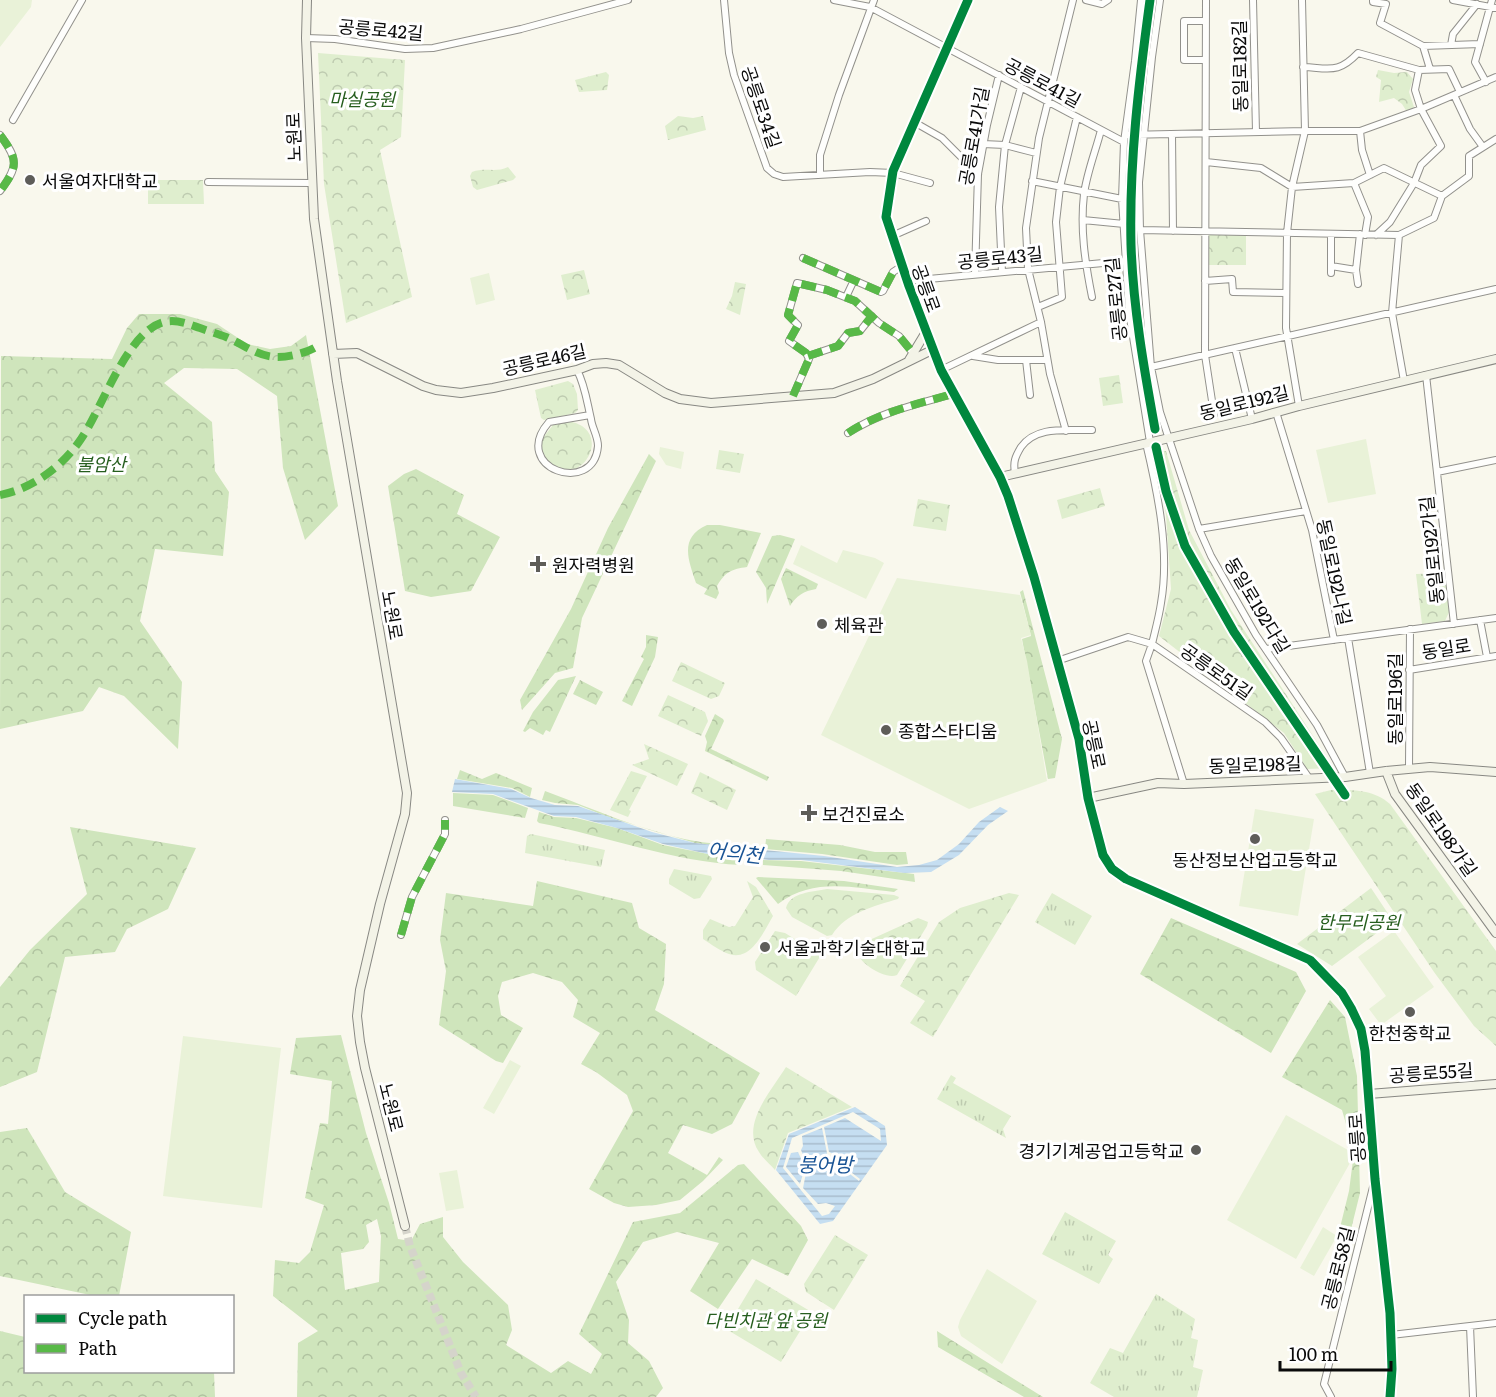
<svg xmlns="http://www.w3.org/2000/svg" width="1496" height="1397" font-family="Literata,'Noto Sans KR',serif">
<style>
.grass{fill:url(#grass-tufts)}
.forest{fill:url(#forest-crowns);fill-rule:evenodd}
.park{fill:url(#park-crowns)}
.pitch{fill:#e9f2d8}
.water{fill:url(#water-rules)}
.pier{fill:#f9f8ed;fill-rule:evenodd}
.lines{fill:none;stroke-linecap:round;stroke-linejoin:round}
.secondary-tunnel{stroke:#d5d4cb;stroke-width:8;stroke-dasharray:8 4;stroke-linecap:butt}
.street-casing{stroke:#92918c;stroke-width:8}
.secondary-casing{stroke:#888883;stroke-width:10}
.street{stroke:#fefefc;stroke-width:6}
.secondary{stroke:#f3f3e7;stroke-width:8}
.quiet{stroke:#58b947;stroke-width:8;stroke-dasharray:15 8;stroke-linecap:butt}
.cycleway-casing{stroke:#fff;stroke-width:13}
.cycleway{stroke:#00873e;stroke-width:9}
.poi-dot{fill:#5e5d59;stroke:#fff;stroke-width:2}
.labels{text-anchor:middle;dominant-baseline:central;stroke-width:6;stroke-linejoin:round;paint-order:stroke}
.street-label{font-size:18px;fill:#0a0a0a;stroke:#fff}
.park-label{font-size:18px;font-style:italic;fill:#265e1e;stroke:#fff}
.poi-label{font-size:18px;fill:#0a0a0a;stroke:#fff;text-anchor:start}
.water-label{font-size:20px;font-style:italic;fill:#1a5495;stroke:#fff}
</style>
<defs>
<pattern id="grass-tufts" width="24" height="20" patternUnits="userSpaceOnUse" patternTransform="scale(1.5)"><rect width="24" height="20" fill="#dfeece"/><path d="M3 7l-1-3M5 7V3M7 7l1-3M15 17l-1-3M17 17v-4M19 17l1-3" fill="none" stroke="#becbb0"/></pattern>
<pattern id="forest-crowns" width="20" height="18" patternUnits="userSpaceOnUse" patternTransform="scale(1.5)"><rect width="20" height="18" fill="#cfe5bc"/><path d="M2 6a3 3 0 1 1 6 0M12 15a3 3 0 1 1 6 0" fill="none" stroke="#b0c3a0"/></pattern>
<pattern id="park-crowns" width="20" height="18" patternUnits="userSpaceOnUse" patternTransform="scale(1.5)"><rect width="20" height="18" fill="#dfeece"/><path d="M2 6a3 3 0 1 1 6 0M12 15a3 3 0 1 1 6 0" fill="none" stroke="#becbb0"/></pattern>
<pattern id="water-rules" width="6" height="5" patternUnits="userSpaceOnUse" patternTransform="scale(1.5)"><rect width="6" height="5" fill="#c5def1"/><path d="M0 2.5h6" fill="none" stroke="#a8bdcd"/></pattern>
</defs>
<rect width="100%" height="100%" fill="#f9f8ed"/>
<path class="grass" d="M531 834 605 850 601 867 525 853 527 836Z
M674 869 711 876 712 879 700 898 694 899 669 884V879Z
M1052 893 1092 916 1075 945 1035 922Z
M951 1075 956 1078 953 1083 1011 1116 1003 1129 1006 1138 937 1099Z
M1065 1212 1116 1241 1108 1255 1113 1259 1099 1284 1042 1254Z
M1156 1294 1195 1319 1191 1338 1198 1340 1193 1367 1203 1370 1197 1397H1114L1090 1383 1110 1348 1123 1353Z"/>
<path class="forest" d="M139 314H180L217 324 247 344 270 349 291 346 306 335 338 506 305 540 283 468 277 396 237 369 184 368 164 383 212 422 215 471 229 492 223 556 155 549 140 621 182 682 178 749 124 696 99 687 83 711 0 729 1 356 112 359 127 328Z
M649 454 656 461 582 618 573 668 555 673 522 710 520 700 571 609 608 528Z
M416 469 464 495 457 514 500 537 471 591 431 597 405 591 388 486 404 474Z
M707 525H720L761 533 747 567C732 569 725 572 717 586L719 593 716 599 704 594 707 589 696 583C689 561 678 538 707 525Z
M780 535 795 539 767 604 766 588 756 572 772 536Z
M786 568 818 584 816 589C804 591 796 596 790 606L781 579Z
M1023 590 1062 739 1055 778 1048 779 1022 639 1031 636 1020 592Z
M646 635 658 637 655 657 632 706 622 701 644 659 641 657 646 647Z
M576 676 550 732 546 730 543 735 530 728 525 732 523 731 533 712 558 680Z
M580 680 603 692 596 705 573 694Z
M715 714 723 719 724 721 711 749 769 777 767 781 705 751 707 742 705 736Z
M460 770 482 779 496 773 532 788 530 797 512 788 457 779Z
M545 791C594 809 644 832 695 841 711 844 726 844 742 846V848L695 843 608 817 578 805 555 803 542 800Z
M453 793 493 795 528 808 525 818 453 806Z
M539 812 554 817 576 818 617 828 663 845 708 854 742 857 741 865C673 862 607 836 539 823L537 821Z
M70 827 196 848 168 909 127 929 115 952 65 957 37 1072 0 1087V987L30 950 87 894Z
M766 839 840 845 875 852H906L908 864 897 865 822 854 765 849Z
M763 860 801 861 914 874 915 882 841 871 763 865Z
M758 877 844 881 898 889 894 892C852 888 814 877 778 904L756 878Z
M537 881 632 903 639 928 666 944 664 984 655 1010 760 1073 732 1124 712 1134 683 1125 668 1153 707 1175 719 1157 723 1160 703 1181 680 1200 656 1205 628 1207 614 1203 589 1189 633 1111 627 1095 596 1072 581 1064 600 1033 573 1017 578 1000 562 982 533 973 502 982 498 996 501 1015 523 1028 503 1063 496 1061 439 1025 446 971 440 940 446 893 533 906Z
M1171 918 1296 972 1306 991 1271 1053 1140 974Z
M1330 1000 1345 1017 1357 1076 1360 1193 1334 1298 1323 1297 1349 1191 1354 1152 1342 1110 1282 1077Z
M341 1035 366 1133 389 1203 398 1239 411 1241 420 1224 443 1217V1237L463 1262 508 1305 512 1330 506 1345 551 1373 568 1361 591 1374 602 1354 579 1334 633 1222 680 1213 738 1165 744 1164 801 1226 808 1240 788 1276 752 1259 718 1309 690 1291 719 1243 677 1232 643 1242 616 1282 629 1320 628 1343 649 1361 663 1388 656 1397H297L298 1343 318 1331 273 1296 275 1260 299 1263 310 1252 324 1205 305 1198 320 1123 328 1124 332 1081 290 1074 296 1038ZM377 1219 381 1236 379 1282 345 1290 341 1253 363 1249 369 1242 366 1225Z
M27 1128 65 1192 131 1232 119 1296H95L0 1276V1132Z
M0 1331 25 1337 26 1372H214L215 1397H0Z
M937 1331 1043 1397H1024L938 1347Z"/>
<path class="park" d="M318 53 405 60 401 137 380 150 412 297 346 323 324 184Z
M1378 70 1394 73 1407 72 1413 79 1409 92 1414 107 1407 112 1402 104 1394 98 1379 102 1381 80 1376 77Z
M606 72 609 75 607 90 579 92 575 80Z
M678 116 693 118 703 116 706 130 668 140 665 126Z
M508 167 516 177 513 180 477 190 473 187 470 176 472 172C485 167 496 173 508 167Z
M148 180H203L204 204H148Z
M1246 233V265H1208V234Z
M584 270 590 294 567 300 561 275Z
M735 282 746 284 740 315 726 309 732 296Z
M1119 375 1123 403 1103 406 1099 378Z
M568 381 573 384 577 394 578 410 575 413 544 420 541 418 535 390Z
M568 421C615 429 583 488 553 465 549 462 546 458 542 455V439L553 425Z
M719 450 744 454 740 473 716 469Z
M1154 451H1166L1189 530 1231 610 1334 768 1307 769 1284 733 1159 636 1171 589 1166 515Z
M1100 488 1105 506 1062 519 1057 500Z
M918 499 950 505 946 531 913 526Z
M1446 573 1450 610 1445 621 1422 624 1416 574Z
M681 662 725 683 719 696 711 699 672 681Z
M668 695 705 712 708 721 701 736 658 716Z
M644 744 688 764 677 786 632 765 649 759Z
M631 771 647 776 629 810 631 811 628 817 610 810Z
M700 772 736 790 727 810 691 793Z
M1331 790C1353 790 1373 789 1390 804L1496 951V1046L1474 1026 1434 972 1315 794Z
M747 881 756 887 773 916C764 931 751 962 729 954 720 951 711 944 703 939V930L710 919 729 927 735 926 753 897Z
M1371 888 1393 921 1332 966 1297 944Z
M827 889 894 895 899 897 898 899C874 906 846 913 832 935L827 936 792 917 786 908C790 892 813 892 827 889Z
M1009 893 1019 895 933 1037 910 1023 925 1001 900 986 939 922 960 908Z
M918 918 928 922 927 926 897 975C885 980 859 963 856 951L863 943Z
M775 931 785 933 821 955 796 996 756 970 755 962Z
M786 1067 852 1107 788 1133 775 1170C770 1164 763 1159 759 1152 740 1124 772 1090 786 1067Z
M835 1235 868 1255 834 1310 806 1292 804 1284Z
M756 1279 815 1314V1318L805 1323 781 1362 726 1329Z"/>
<path class="pitch" d="M0 0H32L31 7 0 47Z
M489 273 495 300 476 305 470 278Z
M1366 439 1376 494 1328 503 1316 450Z
M660 447 684 452 681 469 666 465 659 454Z
M801 545 837 563 843 550 875 558 884 563 866 599 793 564Z
M897 578 1020 595 1031 635 1021 638 1027 661 1047 781 969 809 821 735Z
M1255 809 1314 819 1298 916 1239 906Z
M1394 931 1434 987 1381 1025 1369 1009 1386 996 1358 957Z
M183 1036 281 1048 262 1208 163 1196Z
M510 1060 521 1066 494 1114 483 1108Z
M1286 1115 1355 1154 1296 1259 1227 1220Z
M457 1170 464 1208 446 1211 439 1173Z
M1323 1227 1337 1236 1314 1276 1300 1268Z
M987 1269 1037 1301 1002 1364 961 1336 958 1327 960 1320Z"/>
<path class="water" d="M455 779 511 789 531 798 555 805 578 806 652 832 695 843 824 856 897 867 919 865 937 860 959 844 979 822 1000 807 1008 811 988 825 959 855 931 872 905 873 801 860H769L708 854 663 844 617 828 576 817 554 816 493 794 452 792Z
M855 1107 885 1126 887 1145 833 1221 820 1224 776 1170 789 1134Z"/>
<path class="pier" d="M853 1112 880 1129 881 1141 845 1118 824 1127 829 1152 838 1156 839 1163 860 1179 859 1181 838 1165 834 1169 827 1168 823 1163 807 1168 803 1188 818 1204 826 1203 835 1206 829 1214 822 1216 783 1168 792 1138ZM822 1128 827 1153 823 1160 807 1165 801 1150 803 1146 802 1136ZM798 1152 805 1167 800 1184 786 1167 791 1153Z"/>
<g class="lines">
<path class="secondary-tunnel" d="M405 1226 410 1246 461 1373 476 1397"/>
<defs>
<path id="street" d="M724 0 729 53 734 75 767 168 774 174 783 177 870 172 893 173 930 183
M834 0 870 7 1124 142
M1086 0 1102 4 1108 0
M1141 0 1135 61 1124 142 1122 199 1129 312 1150 442
M1160 0 1152 57 1139 182 1140 230 1151 367 1160 412 1199 529 1211 556 1256 635 1317 725 1345 777
M1206 0 1205 355 1214 414
M1253 0 1256 132
M1373 0V2L1386 4 1380 23 1423 46 1480 44
M1453 0 1496 8
M306 38 335 39 405 49 433 48 521 29 628 0
M1451 45 1453 34 1477 4
M1423 46 1430 69
M1205 60H1184V21H1206
M1303 67C1330 68 1338 74 1358 53L1419 70 1449 69 1460 92
M1486 82 1475 62 1492 0
M1454 95 1470 129 1483 147
M13 120 82 0
M914 122 942 138 978 174
M1360 131 1362 150 1370 175
M1172 134 1173 231
M0 135C19 160 18 167 0 191
M1126 135 1305 131H1360L1421 109 1496 77
M983 144 1005 145 1036 153
M820 175V155L839 95 874 0
M1032 181 1122 199
M208 182 311 183
M1354 183 1368 217 1365 235
M1442 196 1469 176V156L1496 139
M1083 220 1124 224
M1140 230 1399 235 1434 218 1442 196 1384 168 1354 183 1292 187 1261 168 1206 162
M1331 234V273
M1376 235 1390 222 1414 183 1421 165 1441 146 1421 109 1415 90 1419 70
M1399 235 1392 313 1404 381
M892 236 926 221
M803 258 881 292 883 291 893 272 902 266
M1331 266 1356 270
M1002 272 999 207 1005 145 1021 87
M975 274 978 174 987 125 999 75
M907 281 1125 261
M1205 281 1232 279 1233 292 1286 293
M1358 284 1356 270 1360 234
M846 297 854 280
M1092 297C1085 262 1080 229 1084 194 1087 172 1096 150 1101 130
M1038 307 1062 297 1056 222 1060 187 1077 117
M1235 348 1252 419
M808 356 838 346 848 333 860 331 872 316
M973 356 998 360H1047
M1026 360 1030 395
M1151 367 1496 289
M577 370C585 385 587 402 591 419 592 428 598 436 598 446 594 497 509 468 549 422L590 415
M941 370 1041 322
M1426 375 1454 624
M793 396 809 359 806 353 789 341 798 325 788 315 797 283 827 290 855 301 879 323 899 336 913 353
M1299 406 1286 328 1287 233 1292 187 1305 131 1302 0
M1276 412 1312 530 1334 640
M1066 431 1050 374 1041 322 1028 269 1026 228 1039 138 1073 0
M848 433C880 412 917 404 953 394
M1146 443C1158 494 1170 551 1161 603 1159 617 1155 631 1152 644L1265 722 1281 738 1309 778
M1437 472 1496 460
M1015 473C1013 462 1015 457 1021 447 1037 425 1067 431 1092 430
M1199 529 1306 511
M1480 620 1487 657
M1348 638 1370 773
M1266 649 1496 618
M1057 661 1128 637 1152 644 1146 661 1184 784
M1409 670 1496 656
M1409 768 1410 629
M401 935 412 897 445 834V820
M1470 1326 1473 1397
M1391 1335 1496 1323
M1331 1397 1324 1384 1374 1183"/>
<path id="secondary" d="M307 0 306 38 314 219 337 381 407 793 405 814 380 904 360 990 357 1016 360 1042 365 1068 405 1226
M968 0 893 171 886 217 909 286 941 370 1000 477 1008 496 1034 577 1079 739 1088 798 1103 855 1112 869 1126 879 1310 960 1342 993 1351 1008 1361 1029 1365 1051 1375 1179 1390 1313 1392 1369 1390 1397
M333 354 357 353 423 386 436 390 461 393 493 388 577 370 593 364 606 363 619 365 665 393 680 399 711 403 834 393 873 379 932 350
M909 360 926 332
M1000 477 1252 419 1299 406 1496 359
M1386 771 1395 794 1496 933
M1088 798 1158 783 1184 784 1345 777 1386 771 1430 767 1496 772
M1369 1094 1496 1084"/>
</defs>
<use href="#street" class="street-casing"/>
<use href="#secondary" class="secondary-casing"/>
<use href="#street" class="street"/>
<use href="#secondary" class="secondary"/>
<path class="quiet" d="M0 135C19 160 18 167 0 191
M803 258 881 292 883 291 893 272 902 266
M808 356 838 346 848 333 860 331 872 316
M793 396 809 359 806 353 789 341 798 325 788 315 797 283 827 290 855 301 879 323 899 336 913 353
M848 433C880 412 917 404 953 394
M0 495C32 489 63 466 81 439 102 409 127 331 164 322 177 319 188 324 200 328 208 331 218 334 226 337 253 349 263 362 294 355 303 353 309 351 316 347
M401 935 412 897 445 834V820"/>
<defs>
<path id="cycleway" d="M968 0 893 171 886 217 909 286 941 370 1000 477 1008 496 1034 577 1079 739 1088 798 1103 855 1112 869 1126 879 1310 960 1342 993 1351 1008 1361 1029 1365 1051 1375 1179 1390 1313 1392 1369 1390 1397
M1150 0C1139 81 1129 162 1131 245 1133 306 1144 369 1155 429
M1156 447 1166 491 1185 546 1234 632 1345 795"/>
</defs>
<use href="#cycleway" class="cycleway-casing"/>
<use href="#cycleway" class="cycleway"/>
</g>
<g class="poi-dot">
<circle cx="30" cy="180" r="6"/>
<path d="M535 555h6v6h6v6h-6v6h-6v-6h-6v-6h6z"/>
<circle cx="822" cy="624" r="6"/>
<circle cx="886" cy="730" r="6"/>
<path d="M806 804h6v6h6v6h-6v6h-6v-6h-6v-6h6z"/>
<circle cx="1255" cy="839" r="6"/>
<circle cx="765" cy="947" r="6"/>
<circle cx="1410" cy="1012" r="6"/>
<circle cx="1196" cy="1150" r="6"/>
</g>
<g class="labels">
<g class="street-label">
<text transform="translate(381 29) rotate(5)">공릉로42길</text>
<text transform="translate(1239 66) rotate(-91)">동일로182길</text>
<text transform="translate(1043 82) rotate(28)">공릉로41길</text>
<text transform="translate(762 107) rotate(71)">공릉로34길</text>
<text transform="translate(973 136) rotate(-80)">공릉로41가길</text>
<text transform="translate(293 137) rotate(-92)">노원로</text>
<text transform="translate(1000 257) rotate(-6)">공릉로43길</text>
<text transform="translate(927 288) rotate(70)">공릉로</text>
<text transform="translate(1115 299) rotate(-96)">공릉로27길</text>
<text transform="translate(544 359) rotate(-13)">공릉로46길</text>
<text transform="translate(1244 402) rotate(-14)">동일로192길</text>
<text transform="translate(1431 550) rotate(-96)">동일로192가길</text>
<text transform="translate(1335 572) rotate(78)">동일로192나길</text>
<text transform="translate(1258 605) rotate(59)">동일로192다길</text>
<text transform="translate(393 615) rotate(80)">노원로</text>
<text transform="translate(1446 648) rotate(-9)">동일로</text>
<text transform="translate(1217 671) rotate(35)">공릉로51길</text>
<text transform="translate(1394 699) rotate(-90)">동일로196길</text>
<text transform="translate(1095 744) rotate(78)">공릉로</text>
<text transform="translate(1255 764) rotate(-2)">동일로198길</text>
<text transform="translate(1442 829) rotate(55)">동일로198가길</text>
<text transform="translate(1431 1072) rotate(-4)">공릉로55길</text>
<text transform="translate(392 1107) rotate(76)">노원로</text>
<text transform="translate(1356 1138) rotate(-94)">공릉로</text>
<text transform="translate(1337 1268) rotate(-76)">공릉로58길</text>
</g>
<g class="park-label">
<text x="362" y="98">마실공원</text>
<text x="101" y="463">불암산</text>
<text x="1359" y="921">한무리공원</text>
<text x="766" y="1319">다빈치관 앞 공원</text>
</g>
<g class="poi-label">
<text x="42" y="180">서울여자대학교</text>
<text x="552" y="564">원자력병원</text>
<text x="834" y="624">체육관</text>
<text x="898" y="730">종합스타디움</text>
<text x="822" y="813">보건진료소</text>
<text x="1255" y="859" text-anchor="middle">동산정보산업고등학교</text>
<text x="777" y="947">서울과학기술대학교</text>
<text x="1410" y="1032" text-anchor="middle">한천중학교</text>
<text x="1184" y="1150" text-anchor="end">경기기계공업고등학교</text>
</g>
<g class="water-label">
<text transform="translate(735 851) rotate(7)">어의천</text>
<text x="825" y="1163">붕어방</text>
</g>
</g>
<rect x="24" y="1295" width="210" height="78" fill="#ffffff" stroke="#9d9d9d" stroke-width="1.5"/>
<rect x="36" y="1314" width="30" height="9" fill="#00873e" stroke="#9d9d9d" stroke-width="1.5"/>
<text x="78" y="1325" font-size="18" fill="#0a0a0a">Cycle path</text>
<rect x="36" y="1344" width="30" height="9" fill="#58b947" stroke="#9d9d9d" stroke-width="1.5"/>
<text x="78" y="1355" font-size="18" fill="#0a0a0a">Path</text>
<path d="M1280 1361v9h111v-9" fill="none" stroke="#0a0a0a" stroke-width="3"/>
<text x="1289" y="1361" font-size="18" fill="#0a0a0a" stroke="#ffffff" stroke-width="4.5" paint-order="stroke">100 m</text>
</svg>
